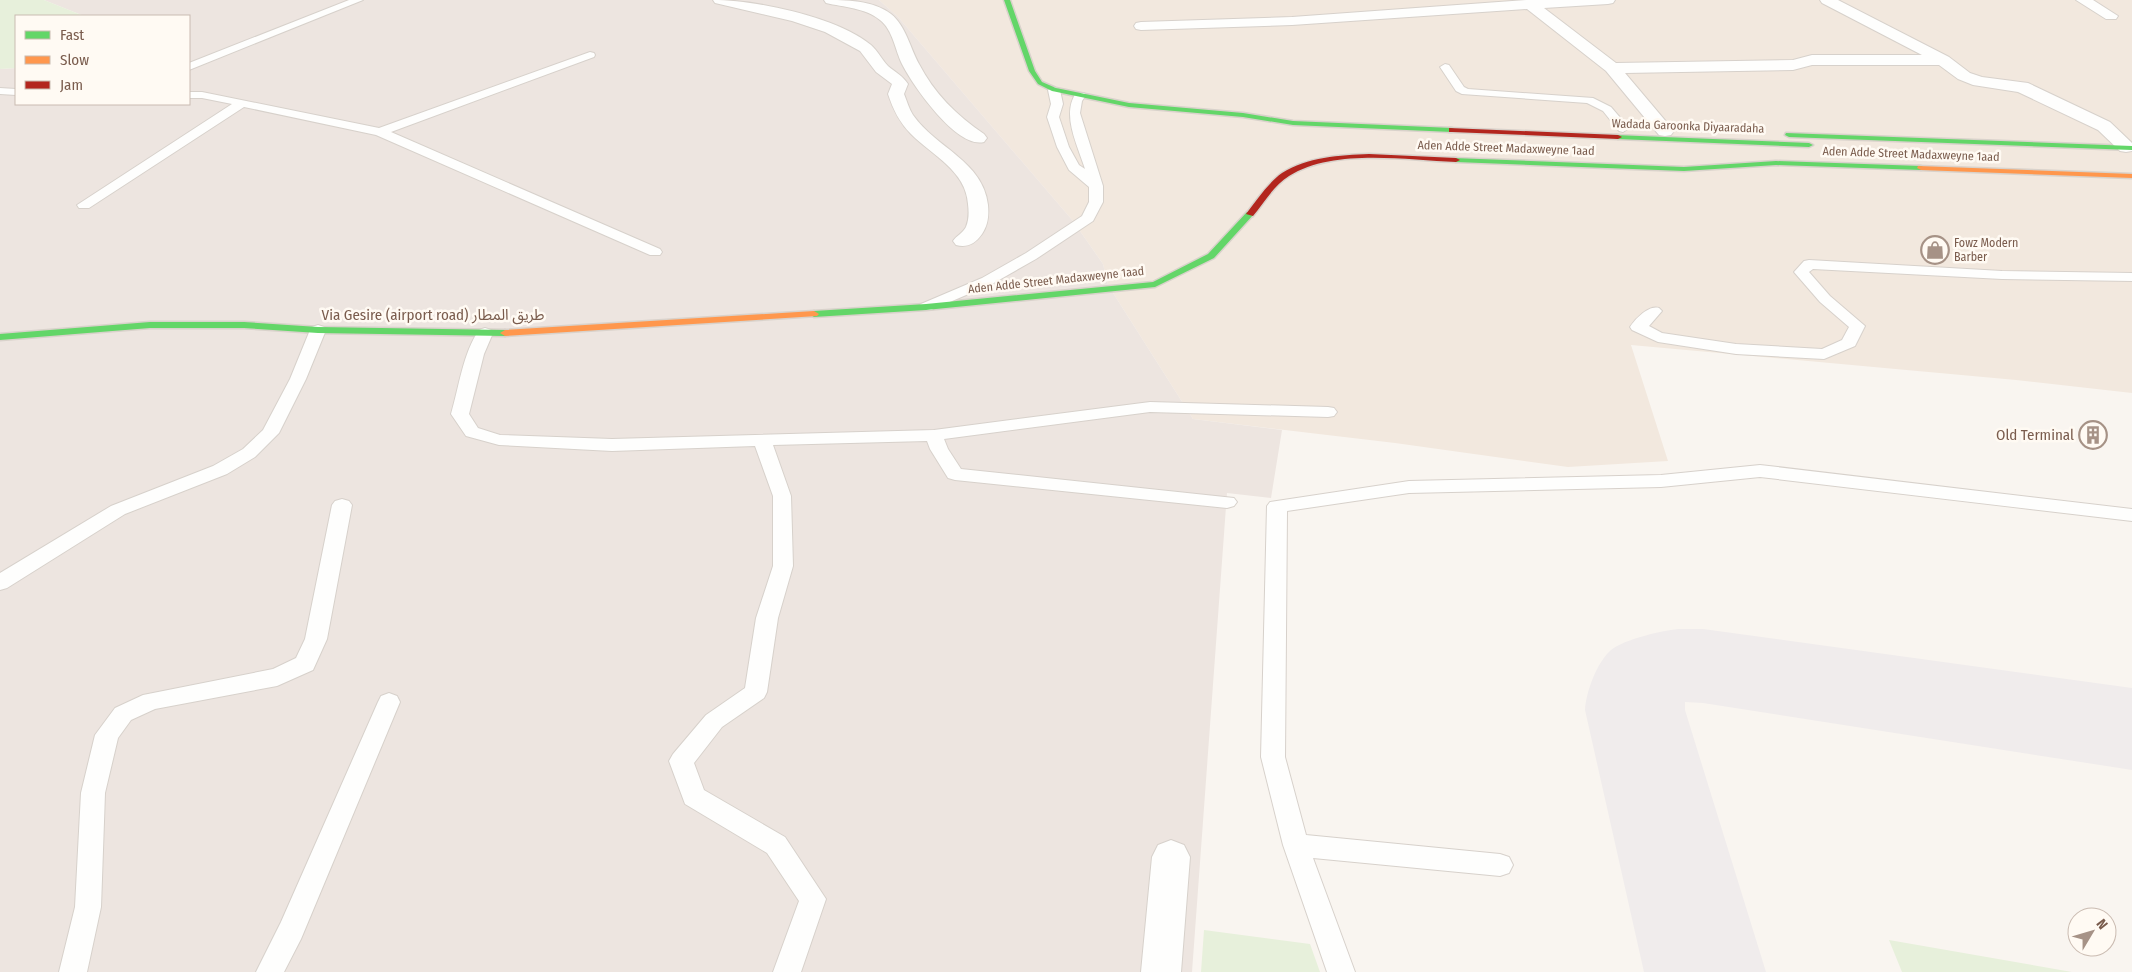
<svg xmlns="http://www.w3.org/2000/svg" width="2132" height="972" font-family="'Fira Sans Condensed','Noto Sans Arabic',sans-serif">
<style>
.residential{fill:#f2e8de}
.industrial{fill:#ede5e0}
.green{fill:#e7f0db}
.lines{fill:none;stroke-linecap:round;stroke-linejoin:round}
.taxiway{fill:#f0ecec;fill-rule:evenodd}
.lane-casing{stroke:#d7d1cb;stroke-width:2}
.street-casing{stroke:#d7d1cb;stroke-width:2}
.fast-casing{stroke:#d9d2cb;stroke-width:3}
.slow-casing{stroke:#d9d2cb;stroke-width:3}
.jam-casing{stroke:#d9d2cb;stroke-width:3}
.lane{fill:#fefefd;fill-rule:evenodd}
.street{fill:#fefefd;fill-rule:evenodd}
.fast{fill:#63d668;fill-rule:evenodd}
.slow{fill:#ff974d;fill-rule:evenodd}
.jam{fill:#b3261e;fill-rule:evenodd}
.labels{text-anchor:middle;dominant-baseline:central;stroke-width:5;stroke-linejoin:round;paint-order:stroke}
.far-street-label{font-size:12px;fill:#7a5c4d;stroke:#fffaf3}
.far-poi-label{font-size:12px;fill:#7a5c4d;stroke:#fffaf3;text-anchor:start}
.street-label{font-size:15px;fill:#7a5c4d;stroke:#fffaf3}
.poi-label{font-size:15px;fill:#7a5c4d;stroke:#fffaf3;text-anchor:end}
</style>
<rect width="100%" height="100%" fill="#f9f5f0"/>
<path class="residential" d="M879 0H2132V393L2016 380 1631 345 1668 461 1568 467 1395 443 1193 419 1108 285 1103 264 1073 221 898 17Z"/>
<path class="industrial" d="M44 0H879L898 17 1073 221 1103 264 1108 285 1193 419 1282 430 1271 498 1227 493 1192 972H0V69L16 68V104H189V16H84Z"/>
<path class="green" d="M0 0H44L84 16H16V68L0 69Z
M1204 930 1310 944 1320 972H1201Z
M1889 940 2072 972H1902Z"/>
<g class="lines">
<path class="taxiway" d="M1678 629H1703L2132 688V770L1703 703 1685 702V710L1766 972H1644L1585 710C1586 692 1597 662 1611 650 1625 639 1661 631 1678 629Z"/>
<defs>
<path id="lane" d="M349 0H363L189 70V63Z
M590 52 594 53 595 55 594 57 391 132 660 249 662 252 660 255H650L376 135 244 107 89 208H79L77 205 232 104 202 98H189V92H202L379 128Z
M1445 64 1449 65 1464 87 1468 89 1593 98 1611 107 1629 128 1623 132 1619 131 1603 111 1587 103 1462 94 1456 91 1440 67Z
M1054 87 1060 90 1063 104 1059 117 1069 147 1079 165 1085 169C1078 146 1061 115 1076 93H1084L1086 95 1082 101 1080 113 1103 186V202L1093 221 1036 259 992 284 931 310H921L918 307 921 304 982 278 1026 253 1082 216 1089 202V187L1069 170 1057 147 1047 117 1051 104 1048 90Z
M0 88 16 89V95L0 94Z
M1809 260 2002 271 2132 273V281L2002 279 1813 269 1809 272 1830 296 1865 326 1855 346 1824 359 1736 354 1658 342 1632 330 1630 327C1636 318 1649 305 1659 308L1662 311 1649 326 1662 333 1736 344 1822 349 1842 340 1849 327 1820 302 1794 272 1804 261Z
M318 325 324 327 326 330 306 379 279 433 255 457 227 474 125 514 7 588 0 590V573L111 506 213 466 243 449 263 430 290 379 310 330 312 327Z
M485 328 491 330 493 333 484 354 469 414 478 428 500 435 612 439 934 430 1150 402 1328 407 1334 408 1337 412 1334 416 1328 417 1150 412 944 439 948 449 961 469 1234 498 1237 502 1234 506 1227 508 955 480 948 478 930 449 927 441 773 445 791 496 793 566 778 618 767 692 764 698 722 727 694 763 704 790 785 837 826 899 801 972H773L799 901 767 853 685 804 669 761 673 754 706 715 745 688 756 618 773 566V496L755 446 612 451 499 445 466 436 451 414C459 387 463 353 479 330Z
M1760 465 2132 509V521L1760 477 1661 487 1409 493 1287 511 1285 757 1306 835 1500 854 1509 857 1513 865 1509 873 1500 876 1313 858 1355 972H1327L1283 845 1261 757 1267 506 1270 502 1409 481 1661 475Z
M342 499 349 501 352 505 327 639 313 670 277 686 155 709 131 720 118 738 105 793 101 907 87 972H59L75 907 81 793 95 735 115 708 143 695 273 669 296 658 305 639 332 505 335 501Z
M389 693 397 696 400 702 301 939 284 972H256L281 922 378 702 381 696Z"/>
<path id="street" d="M713 0C756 0 837 17 871 45 878 51 882 60 888 66 895 72 903 76 908 84L904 94C907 101 909 109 913 115 936 148 983 161 988 205 989 216 988 225 982 234 975 244 967 248 956 245L953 241C956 236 963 233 966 227 969 220 969 212 968 204 966 171 932 155 911 134 899 122 893 109 888 94L892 84 876 72 860 51 825 32 792 21 715 3Z
M824 0C846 0 873 0 891 14 906 26 910 48 919 64 934 93 957 116 984 134L987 138 984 142C957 149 913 86 902 64 895 50 893 30 880 20 866 8 843 7 826 3Z
M1526 0H1615L1613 3 1608 4 1544 8 1616 63 1793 60 1812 55H1922L1822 3 1820 0H1838L1949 57 1970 73 1982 77 2028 83 2110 122 2132 143V151L2126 152 2120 151 2098 130 2018 92 1973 85 1958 79 1939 65H1812L1793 70 1625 73 1674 131 1671 135 1665 136 1659 135 1606 71 1527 9 1292 25 1141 30 1136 29 1134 26 1136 23 1141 22 1292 17Z
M2076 0H2093L2118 16 2116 19H2106Z
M1171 840 1184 845 1190 857 1181 972H1141L1152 857 1158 845Z"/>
<path id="fast" d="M1004 0H1010L1035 71 1042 82 1056 88 1129 103 1243 113 1293 121 1452 128 1456 130 1452 132 1293 125 1243 117 1129 107 1052 91 1038 84 1029 71Z
M1786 133 2132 146V150L1789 137 1785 135Z
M1615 135 1809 143 1813 145 1809 147 1618 139 1614 137Z
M1453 158 1684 167 1776 161 1921 166 1925 168 1921 170 1776 165 1684 171 1456 162 1452 160Z
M1247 212 1254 214 1214 258 1155 287 926 310 814 317 809 314 814 311 926 304 1153 282 1208 254Z
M150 322H244L318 327 505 330 510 333 505 336 318 333 244 328H150L0 340V334Z"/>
<path id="slow" d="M1918 166 2132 174V178L1921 170 1917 168Z
M814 311 819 314 817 316 505 336 500 333 505 330Z"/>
<path id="jam" d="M1449 128 1618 135 1622 137 1618 139 1452 132H1449Z
M1369 154 1456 158 1460 160 1456 162C1405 160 1334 148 1289 176 1274 185 1264 203 1253 216L1246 214C1256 201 1268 183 1282 173 1307 157 1340 155 1369 154Z"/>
</defs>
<use href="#lane" class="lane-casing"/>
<use href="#street" class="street-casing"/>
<use href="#fast" class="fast-casing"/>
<use href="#slow" class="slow-casing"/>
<use href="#jam" class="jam-casing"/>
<use href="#lane" class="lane"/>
<use href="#street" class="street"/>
<use href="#fast" class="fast"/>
<use href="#slow" class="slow"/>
<use href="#jam" class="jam"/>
</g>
<defs>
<symbol id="shop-ring" viewBox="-11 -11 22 22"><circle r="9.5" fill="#fffaf3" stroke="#a69286" stroke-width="1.5"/><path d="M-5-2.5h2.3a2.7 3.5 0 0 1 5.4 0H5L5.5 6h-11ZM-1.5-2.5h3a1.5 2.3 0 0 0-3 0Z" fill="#a69286"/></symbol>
<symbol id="building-ring" viewBox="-11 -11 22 22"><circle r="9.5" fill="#fffaf3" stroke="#a69286" stroke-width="1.5"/><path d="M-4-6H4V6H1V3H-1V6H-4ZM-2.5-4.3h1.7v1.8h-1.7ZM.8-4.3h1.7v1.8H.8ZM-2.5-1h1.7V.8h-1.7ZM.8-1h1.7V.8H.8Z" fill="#a69286"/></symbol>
</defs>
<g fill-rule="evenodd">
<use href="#shop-ring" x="1919" y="234" width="32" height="32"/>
<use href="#building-ring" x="2077" y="419" width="32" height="32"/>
</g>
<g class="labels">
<g class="far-street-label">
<text transform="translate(1688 126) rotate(2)">Wadada Garoonka Diyaaradaha</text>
<text transform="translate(1506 148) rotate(2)">Aden Adde Street Madaxweyne 1aad</text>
<text transform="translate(1911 154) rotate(2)">Aden Adde Street Madaxweyne 1aad</text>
<text transform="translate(1056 280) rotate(-6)">Aden Adde Street Madaxweyne 1aad</text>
</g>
<g class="far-poi-label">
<text x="1954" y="243">Fowz Modern<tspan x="1954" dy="14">Barber</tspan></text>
</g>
<g class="street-label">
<text x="433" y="315">Via Gesire (airport road) طريق المطار</text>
</g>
<g class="poi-label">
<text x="2074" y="435">Old Terminal</text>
</g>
</g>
<rect x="15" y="15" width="175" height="90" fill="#fffaf3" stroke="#cabbb1"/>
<rect x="25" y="31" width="25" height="8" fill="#63d668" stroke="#cabbb1"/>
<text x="60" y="40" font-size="15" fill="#7a5c4d">Fast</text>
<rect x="25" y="56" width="25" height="8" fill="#ff974d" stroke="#cabbb1"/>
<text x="60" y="65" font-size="15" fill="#7a5c4d">Slow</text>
<rect x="25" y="81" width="25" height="8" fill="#b3261e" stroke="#cabbb1"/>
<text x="60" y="90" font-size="15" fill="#7a5c4d">Jam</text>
<g transform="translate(2092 932) rotate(52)"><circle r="24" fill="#fffaf3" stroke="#cabbb1"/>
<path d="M0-4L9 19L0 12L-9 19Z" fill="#a69286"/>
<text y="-8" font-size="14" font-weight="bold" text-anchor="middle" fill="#7a5c4d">N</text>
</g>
</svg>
